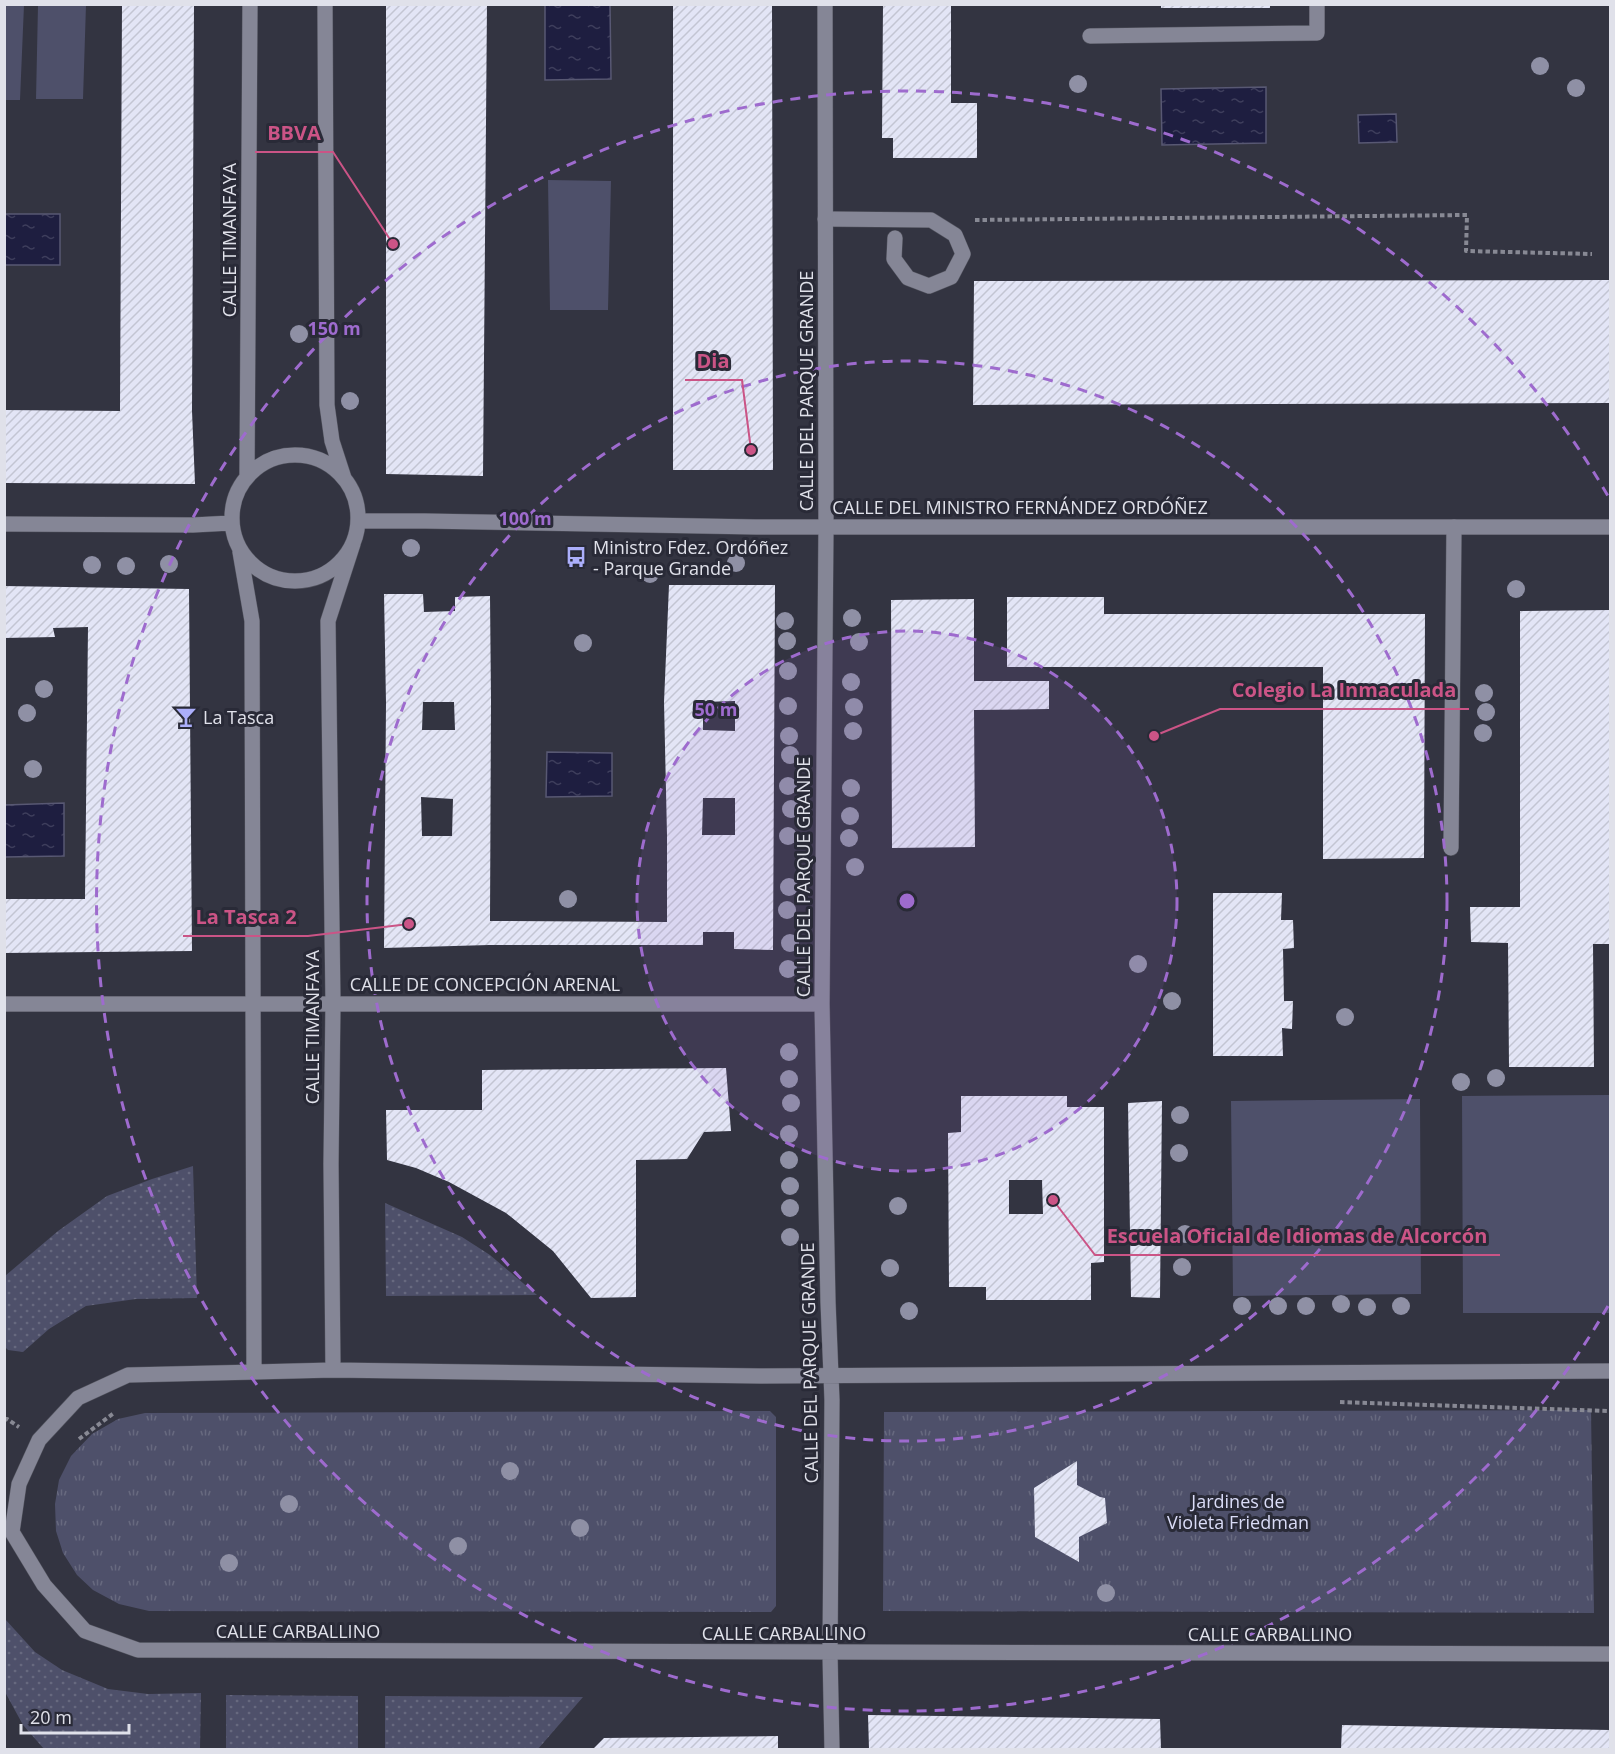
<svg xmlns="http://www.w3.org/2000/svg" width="1615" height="1754" font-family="'Open Sans',sans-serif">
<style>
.grass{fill:url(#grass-tufts)}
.garden{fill:url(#garden-dots)}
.pitch{fill:#4e506a}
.water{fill:url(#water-ripples);stroke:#585873;stroke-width:1.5}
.building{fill:url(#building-hatch);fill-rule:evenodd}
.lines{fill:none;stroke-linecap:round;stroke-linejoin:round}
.lane-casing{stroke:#52535e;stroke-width:16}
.street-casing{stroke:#52535e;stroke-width:16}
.path{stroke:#888994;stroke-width:4;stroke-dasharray:4.5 3;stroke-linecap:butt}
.lane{stroke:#858696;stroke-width:15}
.street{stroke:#858696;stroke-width:15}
.tree{fill:#8f90a5}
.ring{fill:none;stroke:#9e6bce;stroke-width:3;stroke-dasharray:10 8}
.labels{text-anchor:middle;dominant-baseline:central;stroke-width:6;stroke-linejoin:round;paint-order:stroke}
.street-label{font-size:18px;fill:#e0e1ea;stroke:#292a37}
.poi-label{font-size:18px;fill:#e0e1ea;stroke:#292a37;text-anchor:start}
.park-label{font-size:18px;fill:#dadcf7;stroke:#292a37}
.centre{fill:#9e6bce;stroke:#292a37;stroke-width:3}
.ring-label{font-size:18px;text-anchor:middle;font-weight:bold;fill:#9e6bce;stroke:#292a37;stroke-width:6;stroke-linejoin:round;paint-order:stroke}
.leader{fill:none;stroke:#cb5486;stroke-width:2}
.callout-dot{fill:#cb5486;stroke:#292a37;stroke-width:2}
.callout-label{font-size:20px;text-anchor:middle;font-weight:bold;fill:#cb5486;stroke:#292a37;stroke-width:6;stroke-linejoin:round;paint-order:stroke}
</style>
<defs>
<pattern id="grass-tufts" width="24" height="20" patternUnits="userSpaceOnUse" patternTransform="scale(1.5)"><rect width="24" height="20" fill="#4e506a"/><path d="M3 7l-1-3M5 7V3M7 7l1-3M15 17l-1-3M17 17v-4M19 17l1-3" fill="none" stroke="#67697f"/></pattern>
<pattern id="garden-dots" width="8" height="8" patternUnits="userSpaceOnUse" patternTransform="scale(1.5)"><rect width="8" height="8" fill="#4e506a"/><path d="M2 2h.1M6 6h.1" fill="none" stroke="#67697f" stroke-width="1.8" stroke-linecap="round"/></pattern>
<pattern id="water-ripples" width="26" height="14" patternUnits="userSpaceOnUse" patternTransform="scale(1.5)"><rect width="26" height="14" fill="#1e1e40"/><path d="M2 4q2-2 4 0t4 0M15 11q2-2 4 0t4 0" fill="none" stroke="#3e3e5c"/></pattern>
<pattern id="building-hatch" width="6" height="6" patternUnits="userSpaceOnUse" patternTransform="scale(1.5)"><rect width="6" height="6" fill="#e3e5f6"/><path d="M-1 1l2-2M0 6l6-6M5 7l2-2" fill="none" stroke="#c3c5d3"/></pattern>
</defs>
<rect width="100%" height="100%" fill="#333441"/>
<path class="grass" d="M1591 1410 1594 1613 883 1611 884 1412Z
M770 1411 776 1417V1606L771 1612 149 1611 119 1604 93 1590 77 1575 63 1553 56 1531 55 1504 59 1480 71 1456 92 1434 118 1419 145 1413Z"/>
<path class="garden" d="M193 1166 197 1298 136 1299 86 1306 49 1329 23 1352 8 1350 5 1347V1276L58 1231 107 1196 152 1179Z
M385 1203 462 1237 490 1255 537 1295 386 1296Z
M5 1619 35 1652 62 1670 108 1689 148 1694 201 1693 200 1749H44L23 1725 5 1692Z
M226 1695 358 1696V1749H226Z
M385 1696 583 1697 538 1749 385 1750Z"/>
<path class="pitch" d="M5 4 24 5 20 100H5Z
M38 5H86L83 99H36Z
M548 180 611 181 608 310H550Z
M1610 1095V1313H1463L1462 1096Z
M1420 1099 1421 1294 1233 1296 1231 1101Z"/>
<path class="water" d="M545 5H610L611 79 545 80Z
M1266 87V143L1162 145 1161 89Z
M1396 114 1397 142 1359 143 1358 115Z
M4 214H60V265H5Z
M547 752 612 753V796L546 797Z
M64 803V856L5 857V805Z"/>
<path class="building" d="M122 4H194L192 411 195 484 4 483V410L120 411Z
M386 4H487L483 476 386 474Z
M673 4H772L773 470H673Z
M883 4H951V103H977V158H893V138H882Z
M1161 4H1270V8H1161Z
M1610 280V403L973 405 974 281Z
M669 585H775L773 950 734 949V932H703V945H489L384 948 386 703 384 594H423L424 612 455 611V597L490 596 491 701 490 921 667 922V835L664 702ZM735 701V731L703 730V702ZM423 702H454L455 730H422ZM421 797 453 799 452 836H422ZM703 798H735V835H702Z
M4 586 189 589 192 951 4 953V899H85L88 627 53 628 55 637 4 638Z
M1007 597H1104V614H1425L1424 858 1323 859V667H1007Z
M974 599V681H1049V709L974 710 975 847 892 848 891 600Z
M1610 610V944H1593L1594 1067H1509L1508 943 1471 942 1470 907H1520V611Z
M1213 893H1282L1281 920H1293L1294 948 1283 949 1284 1001H1293L1292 1029 1282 1028 1283 1056H1213Z
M726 1068 731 1131 704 1132 687 1159 636 1160V1297L591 1298 553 1251 506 1213 449 1182 416 1168 387 1160 386 1110H482V1070Z
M961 1096H1067V1107H1104V1262L1091 1263V1300H986V1287H949L948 1133 961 1132ZM1009 1180H1042L1043 1214H1009Z
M1162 1101 1160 1298 1131 1297 1128 1103Z
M1077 1461V1485L1100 1497 1105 1498 1107 1523 1079 1537V1562L1035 1537 1034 1488Z
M868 1715 1160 1719 1161 1749H869Z
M1342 1725 1610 1730V1749H1341Z
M778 1736V1749H593L604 1738Z"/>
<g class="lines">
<defs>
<path id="lane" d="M1090 36 1317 33V4
M825 219 931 220 955 235 963 254 951 277 929 286 908 278 894 259 895 238
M1451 848 1454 527"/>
<path id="street" d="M325 4 327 405 332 441 344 478
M825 4 826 527 822 1004 828 1302 832 1400 830 1653 832 1750
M232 518a63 63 0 1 1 126 0a63 63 0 1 1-126 0Z
M247 476 250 4
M358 521H425L756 527H1610
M4 524 193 525 231 523
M240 552 252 621 254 1372
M4 1004H822
M333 1370 331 1164 333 1003 328 621 353 544
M1610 1371 760 1376 333 1370 128 1375 78 1398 39 1440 19 1484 12 1532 44 1585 85 1631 138 1650 1610 1654"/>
</defs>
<use href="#lane" class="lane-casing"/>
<use href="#street" class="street-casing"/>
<path class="path" d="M975 220 1467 215 1466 251 1592 254
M1340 1402 1610 1411
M4 1420 7 1419 19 1427
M79 1439 114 1413"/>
<use href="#lane" class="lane"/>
<use href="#street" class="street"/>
</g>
<g class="tree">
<circle cx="1540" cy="66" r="9"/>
<circle cx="1078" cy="84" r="9"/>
<circle cx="1576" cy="88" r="9"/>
<circle cx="299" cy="334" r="9"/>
<circle cx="350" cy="401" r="9"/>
<circle cx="411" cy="548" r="9"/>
<circle cx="736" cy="563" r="9"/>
<circle cx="169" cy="564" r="9"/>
<circle cx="92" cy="565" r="9"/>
<circle cx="126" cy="566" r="9"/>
<circle cx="650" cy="574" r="9"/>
<circle cx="1516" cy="589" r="9"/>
<circle cx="852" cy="618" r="9"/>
<circle cx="785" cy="621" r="9"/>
<circle cx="787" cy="641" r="9"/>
<circle cx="859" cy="642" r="9"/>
<circle cx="583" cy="643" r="9"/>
<circle cx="788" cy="671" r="9"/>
<circle cx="851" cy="682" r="9"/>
<circle cx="44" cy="689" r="9"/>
<circle cx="1280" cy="693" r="9"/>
<circle cx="1484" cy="693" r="9"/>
<circle cx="788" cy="706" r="9"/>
<circle cx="854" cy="707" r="9"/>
<circle cx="1486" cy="712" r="9"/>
<circle cx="27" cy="713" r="9"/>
<circle cx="853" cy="731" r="9"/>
<circle cx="1483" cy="733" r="9"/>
<circle cx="789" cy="736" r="9"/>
<circle cx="790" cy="755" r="9"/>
<circle cx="33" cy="769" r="9"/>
<circle cx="788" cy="786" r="9"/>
<circle cx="851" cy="788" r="9"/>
<circle cx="791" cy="809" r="9"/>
<circle cx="850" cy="816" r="9"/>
<circle cx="788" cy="836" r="9"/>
<circle cx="849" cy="838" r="9"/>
<circle cx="855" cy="867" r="9"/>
<circle cx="789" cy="887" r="9"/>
<circle cx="568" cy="899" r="9"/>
<circle cx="787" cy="910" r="9"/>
<circle cx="790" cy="943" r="9"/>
<circle cx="1138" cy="964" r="9"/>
<circle cx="788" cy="969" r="9"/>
<circle cx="1172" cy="1001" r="9"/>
<circle cx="1345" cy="1017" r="9"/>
<circle cx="789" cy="1052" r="9"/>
<circle cx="1496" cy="1078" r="9"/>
<circle cx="789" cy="1079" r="9"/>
<circle cx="1461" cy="1082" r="9"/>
<circle cx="791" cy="1103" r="9"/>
<circle cx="1180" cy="1115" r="9"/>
<circle cx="789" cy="1134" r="9"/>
<circle cx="1179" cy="1153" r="9"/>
<circle cx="789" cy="1160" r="9"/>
<circle cx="790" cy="1186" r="9"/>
<circle cx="898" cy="1206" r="9"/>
<circle cx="790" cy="1208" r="9"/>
<circle cx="1185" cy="1234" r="9"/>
<circle cx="790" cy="1237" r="9"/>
<circle cx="1182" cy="1267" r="9"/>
<circle cx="890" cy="1268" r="9"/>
<circle cx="1341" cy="1304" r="9"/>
<circle cx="1242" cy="1306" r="9"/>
<circle cx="1278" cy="1306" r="9"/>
<circle cx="1306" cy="1306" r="9"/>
<circle cx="1401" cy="1306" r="9"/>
<circle cx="1367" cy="1307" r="9"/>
<circle cx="909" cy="1311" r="9"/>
<circle cx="510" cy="1471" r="9"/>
<circle cx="289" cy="1504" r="9"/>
<circle cx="580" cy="1528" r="9"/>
<circle cx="458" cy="1546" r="9"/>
<circle cx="229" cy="1563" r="9"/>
<circle cx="1106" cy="1593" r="9"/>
</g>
<circle cx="907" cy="901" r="270" fill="#9e6bce" fill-opacity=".12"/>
<g class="ring">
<circle cx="907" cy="901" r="270"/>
<circle cx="907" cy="901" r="540"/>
<path d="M1608 1306A810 810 0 1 1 1608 496"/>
</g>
<defs>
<symbol id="bus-bare" viewBox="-9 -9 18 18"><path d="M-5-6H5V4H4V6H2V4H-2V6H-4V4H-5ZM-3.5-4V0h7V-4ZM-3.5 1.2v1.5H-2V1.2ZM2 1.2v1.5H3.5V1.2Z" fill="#acaffb" stroke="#292a37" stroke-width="2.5" paint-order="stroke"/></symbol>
<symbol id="bar-bare" viewBox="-9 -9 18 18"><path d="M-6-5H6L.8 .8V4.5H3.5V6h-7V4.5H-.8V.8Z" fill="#acaffb" stroke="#292a37" stroke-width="2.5" paint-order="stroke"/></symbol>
</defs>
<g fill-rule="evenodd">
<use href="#bus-bare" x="561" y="542" width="30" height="30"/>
<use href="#bar-bare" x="171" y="702" width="30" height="30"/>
</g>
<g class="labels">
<g class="street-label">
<text transform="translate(229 240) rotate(-90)">CALLE TIMANFAYA</text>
<text transform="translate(806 391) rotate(-90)">CALLE DEL PARQUE GRANDE</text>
<text x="1020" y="507">CALLE DEL MINISTRO FERNÁNDEZ ORDÓÑEZ</text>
<text transform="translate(803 877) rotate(-90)">CALLE DEL PARQUE GRANDE</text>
<text x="485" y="984">CALLE DE CONCEPCIÓN ARENAL</text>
<text transform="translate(312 1027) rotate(-90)">CALLE TIMANFAYA</text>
<text transform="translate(809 1363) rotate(-91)">CALLE DEL PARQUE GRANDE</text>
<text x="298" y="1631">CALLE CARBALLINO</text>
<text x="784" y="1633">CALLE CARBALLINO</text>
<text x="1270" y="1634">CALLE CARBALLINO</text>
</g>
<g class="poi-label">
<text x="593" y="547">Ministro Fdez. Ordóñez<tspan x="593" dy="21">- Parque Grande</tspan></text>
<text x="203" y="717">La Tasca</text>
</g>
<g class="park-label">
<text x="1238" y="1501">Jardines de<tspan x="1238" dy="21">Violeta Friedman</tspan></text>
</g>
</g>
<circle cx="907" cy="901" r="9" class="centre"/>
<g class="ring-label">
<text x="334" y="335">150 m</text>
<text x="525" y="525">100 m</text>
<text x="716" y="716">50 m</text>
</g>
<path class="leader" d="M393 244L333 152H255M751 450L742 380H685M1154 736L1220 709H1469M409 924L308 936H183M1053 1200L1095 1255H1500"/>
<g class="callout-dot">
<circle cx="393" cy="244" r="6"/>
<circle cx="751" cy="450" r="6"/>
<circle cx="1154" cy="736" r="6"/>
<circle cx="409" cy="924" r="6"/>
<circle cx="1053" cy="1200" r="6"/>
</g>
<g class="callout-label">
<text x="294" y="140">BBVA</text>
<text x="713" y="368">Dia</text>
<text x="1344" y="697">Colegio La Inmaculada</text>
<text x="246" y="924">La Tasca 2</text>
<text x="1297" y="1243">Escuela Oficial de Idiomas de Alcorcón</text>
</g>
<rect width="1615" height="1754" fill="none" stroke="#e0e1ea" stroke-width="12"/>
<path d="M21 1724v9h108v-9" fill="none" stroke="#e0e1ea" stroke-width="3"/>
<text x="30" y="1724" font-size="18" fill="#e0e1ea" stroke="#292a37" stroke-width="4.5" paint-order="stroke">20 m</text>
</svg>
